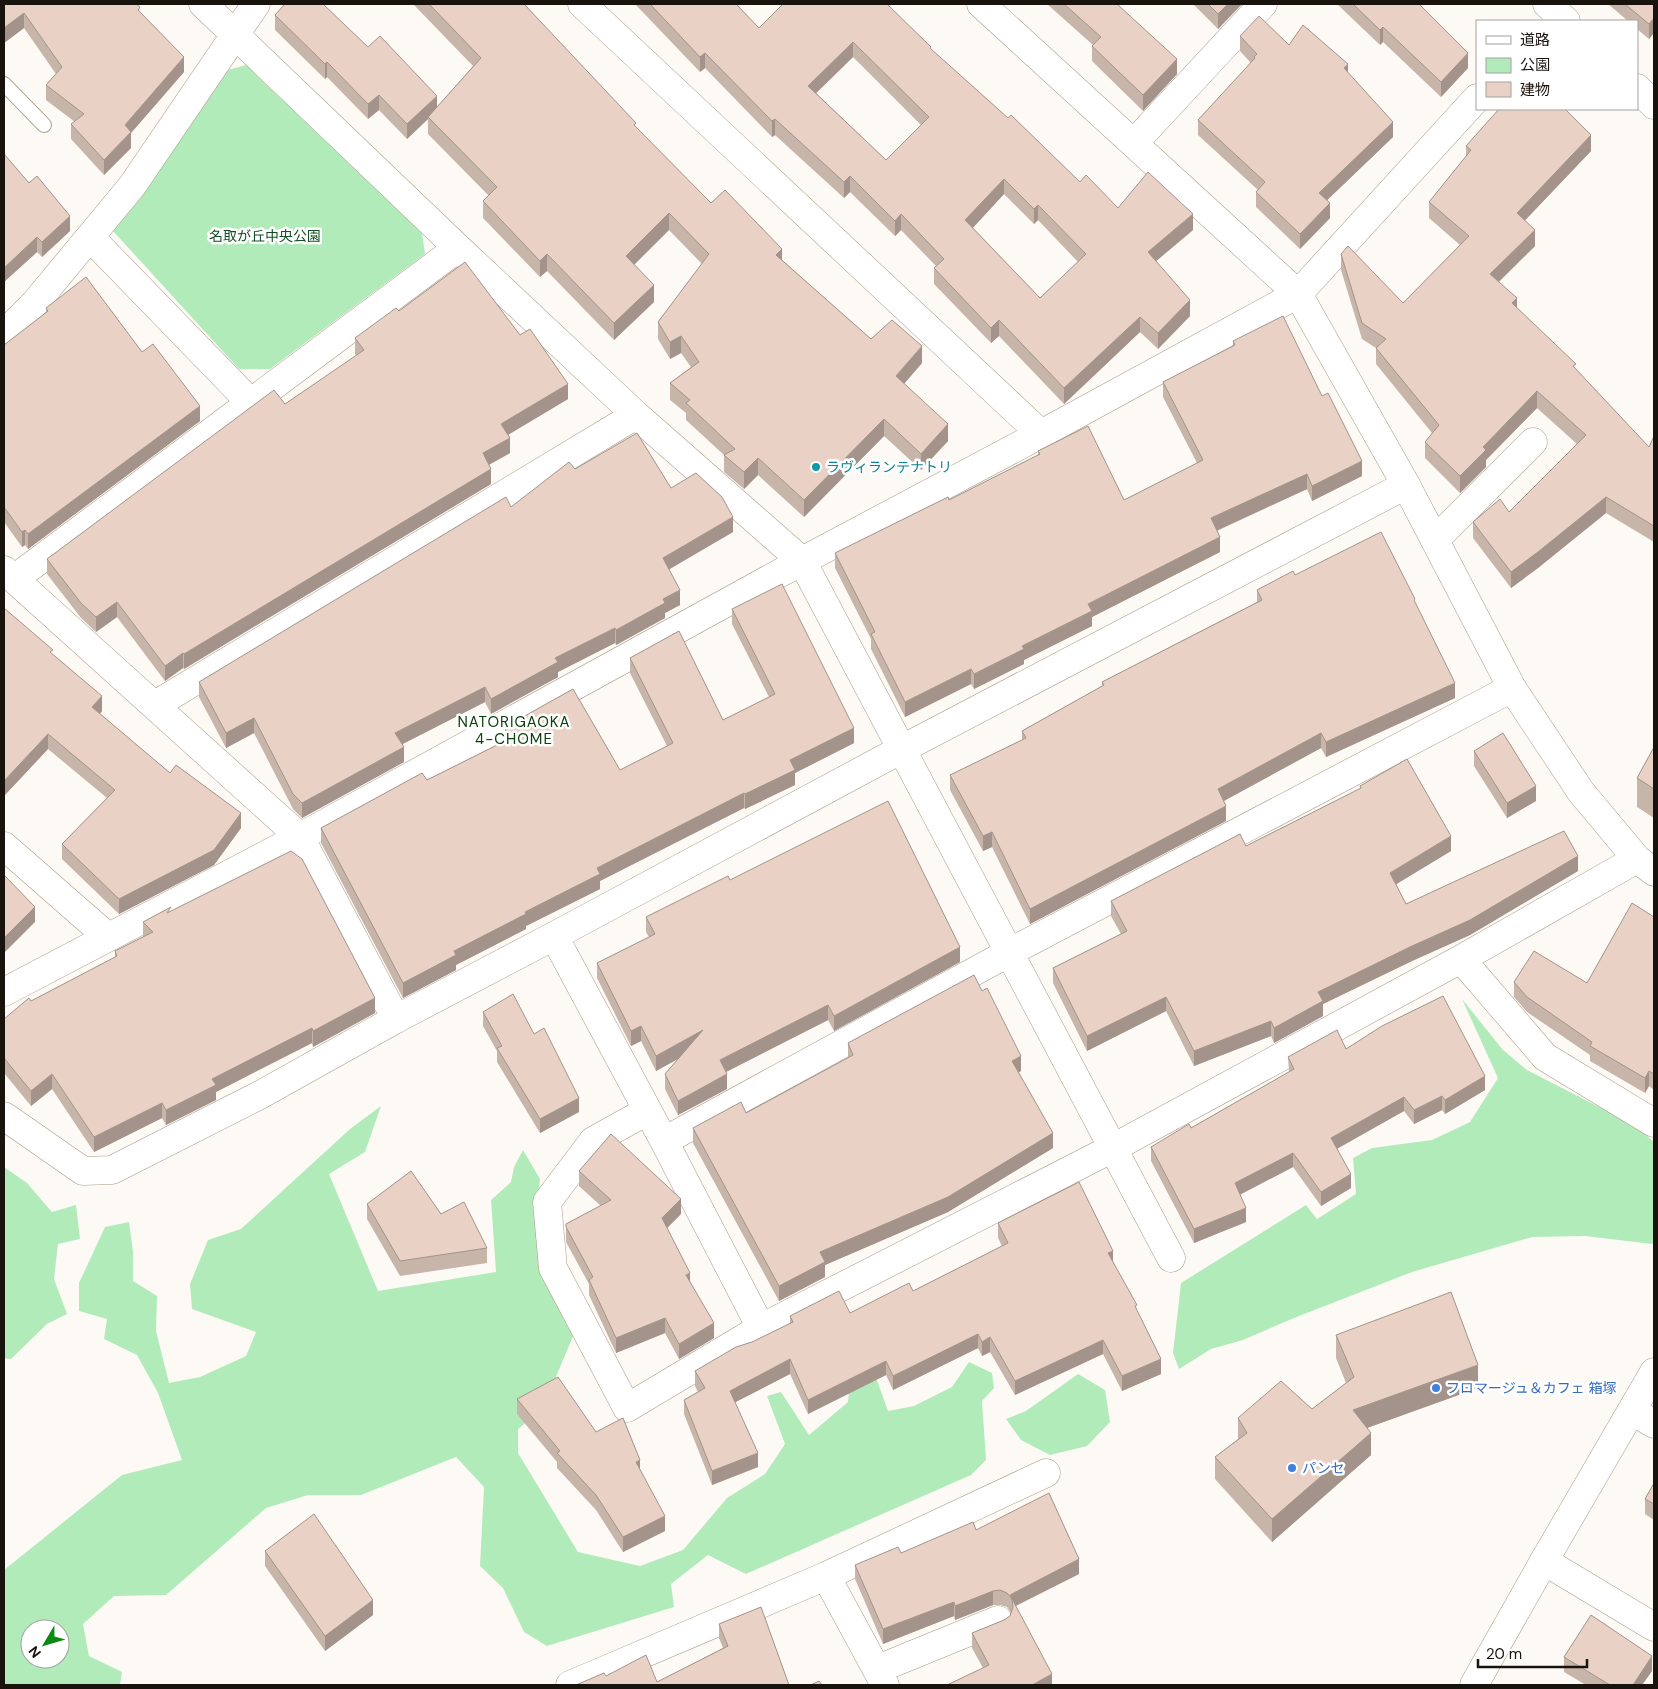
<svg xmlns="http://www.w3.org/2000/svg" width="1658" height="1689" font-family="'DM Sans','Noto Sans JP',sans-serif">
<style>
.green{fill:#b2ebba;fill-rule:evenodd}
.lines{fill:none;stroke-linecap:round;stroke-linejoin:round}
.service-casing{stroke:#a99a87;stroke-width:16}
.minor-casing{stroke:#a99a87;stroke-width:29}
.tertiary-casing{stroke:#a99a87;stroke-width:29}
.service{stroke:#fff;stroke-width:14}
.minor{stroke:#fff;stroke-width:28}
.tertiary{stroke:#fff;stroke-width:28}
.wall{fill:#c8b5a9;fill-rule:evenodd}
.shaded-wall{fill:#a3938a}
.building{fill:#e9d2c5;stroke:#a3938a;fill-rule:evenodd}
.culture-dot{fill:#0f9aa8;stroke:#fff;stroke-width:2}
.shop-dot{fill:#3f7fe0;stroke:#fff;stroke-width:2}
.labels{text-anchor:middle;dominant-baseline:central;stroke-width:5;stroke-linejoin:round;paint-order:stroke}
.park-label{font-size:14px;fill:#144e24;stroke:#fff}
.culture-label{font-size:14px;fill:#0d838f;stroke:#fff;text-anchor:start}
.shop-label{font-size:14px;fill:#366cbe;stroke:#fff;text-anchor:start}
.neighbourhood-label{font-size:15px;letter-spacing:1px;fill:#09410a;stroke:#fff}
</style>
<rect width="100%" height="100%" fill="#fdfaf6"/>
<path class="green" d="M246 65 422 233 425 254 270 369H239L113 231 220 72Z
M1462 999 1503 1050 1527 1070 1636 1126 1654 1142V1242L1652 1244 1585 1236 1532 1237 1412 1272 1294 1318 1243 1340 1211 1349 1179 1369 1173 1353 1181 1283 1306 1205 1317 1219 1356 1194 1353 1158 1372 1148 1432 1140 1470 1122 1498 1078Z
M381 1106 365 1152 329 1174 378 1291 496 1272 491 1200 511 1182 514 1167 523 1150 540 1179 536 1231 542 1268 574 1334 542 1410 518 1429V1453L578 1552 640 1566 683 1550 727 1498 765 1474 785 1444 767 1396 781 1392 809 1435 848 1402 852 1358 873 1369 888 1411 914 1406 952 1387 969 1362 992 1373 994 1388 982 1401 986 1460 971 1475 746 1574 708 1555 671 1584 674 1607 547 1646 524 1632 503 1588 480 1566 484 1487 456 1457 361 1495H308L266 1508 166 1595 114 1596 83 1624 89 1656 122 1672 120 1685H4V1570L122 1475 182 1460 158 1393 137 1355 104 1339 107 1319 79 1311V1283L105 1227 129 1222 133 1252V1281L157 1296 156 1331 169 1383 200 1377 246 1356 256 1332 192 1309 190 1284 208 1240 241 1229 350 1129ZM30 1629H60V1659H30Z
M4 1167 27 1183 52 1212 76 1205 80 1239 58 1244 54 1279 67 1314 47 1324 11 1359 4 1358Z
M1078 1374 1105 1390 1110 1422 1087 1446 1050 1455 1021 1440 1006 1419 1026 1411Z"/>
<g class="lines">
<defs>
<path id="service" d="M4 84 44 125"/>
<path id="minor" d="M203 4 458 248 636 415 802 561 1171 1258
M582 4 1041 434
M981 4 1298 294 1406 485 1512 688 1581 792 1637 859 1654 872
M1134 143 1263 4
M90 237 250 402
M4 334 35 303 132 186 256 4
M1435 540 1533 442
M4 570 300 837 396 1019
M14 579 458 248
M155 705 636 415
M4 846 108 937
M554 936 664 1141 761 1328
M1461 959 1545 1057 1654 1123
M4 992 300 837 802 561 1041 434 1298 294 1477 98
M647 1111 593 1141 547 1202 553 1268 627 1408 761 1328 1113 1148 1461 959 1637 859
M664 1141 1010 952 1512 688
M1632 1411 1654 1424
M1544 1561 1654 1627
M826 1576 885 1685
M878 1669 998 1620
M570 1685 826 1576 1046 1473"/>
<path id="tertiary" d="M1547 4 1566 21
M1637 88 1654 105
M4 1116 83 1171 112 1170 258 1096 396 1019 554 936 902 749 1406 485
M1474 1685 1544 1561 1654 1372"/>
</defs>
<use href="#service" class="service-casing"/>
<use href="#minor" class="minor-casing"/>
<use href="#tertiary" class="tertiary-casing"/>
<use href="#service" class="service"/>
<use href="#minor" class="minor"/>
<use href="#tertiary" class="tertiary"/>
</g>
<path class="wall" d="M4 4 140 12 184 72 131 133V148L104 175 71 139V124L75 122 46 100V85L56 74 24 28 4 43Z
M413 4H524L636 128 711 203 782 260 871 339 922 363 904 384 948 441 921 470 884 436 804 517 758 475 744 489 724 472V455L686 420V413L670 400V383L691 367 681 353 670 359 658 339V322L702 264 669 230 634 264 654 302 614 340 547 271 540 277 483 218V201L489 196 428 134V119L407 139 379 110 368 119 327 77 325 79 275 30V15L368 47 437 107 473 66Z
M635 4H736L759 28 931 50 1080 182 1118 208 1193 230 1156 261 1190 316 1158 349 1140 332 1064 404 999 336 991 343 934 284V268L936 266 901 230 895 236 850 192 844 198 775 135 772 137 705 68 700 72ZM853 57 921 125 886 160 816 93ZM1004 194 1034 224 1038 220 1078 262 1040 298 973 228Z
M1047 4H1117L1177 74 1143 111 1092 61V46L1093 45Z
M1193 4H1242L1218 29Z
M1337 4H1419L1468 68 1441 97 1383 42 1380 45Z
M1608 4H1654V33L1649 39 1637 29V21H1628Z
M1240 36 1289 45 1348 73 1393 137 1327 200 1330 218 1300 249 1256 207V192L1258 190 1198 135V120L1251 63 1240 51Z
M1466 146 1591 151 1525 220 1535 246 1499 282 1517 308 1649 447 1654 436V542L1606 513 1538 568 1511 588 1473 538V522L1509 512 1577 444 1537 408 1486 460V467L1460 493 1425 458V442L1432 433 1376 364V348L1362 339 1341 270V254L1403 303 1460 245 1429 218V202L1466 157Z
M4 154 70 231 42 257 37 252 4 282Z
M46 308 142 352 200 421 28 549 25 545 22 547 4 522V345L46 313Z
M399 311 568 399 508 435 510 453 489 465 491 484 184 669 183 668 165 681 117 617 96 632 81 618 47 574V559L285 404 357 356 355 354V338Z
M1233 341 1362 476 1312 501 1307 489 1217 531 1220 552 1092 617V626L1024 660V664L974 689 971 684 905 717 871 649V639L835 568V553L949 500 1038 455V451L1124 500 1197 463 1163 397V382L1233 346Z
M575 469 671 488 733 532 669 569 680 605 665 613V618L616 645 615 643 558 672V677L491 714 485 702 402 744 404 762 302 818 293 809 254 733 226 748 199 697V682L511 507Z
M1295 575 1415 604 1455 698 1326 757 1321 748 1224 801 1226 821 1030 924 992 847 983 851 950 790V775L1022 740V731L1102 686V682L1257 602V590Z
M4 608 53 655 102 711 100 714 170 773 241 828 214 865 119 914 62 859V844L107 798 48 749 4 796Z
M732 609 854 743 795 773V785L745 809 744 808 600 881V889L526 926V929L456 965V970L403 998 321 843V828L427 780 505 741V727L620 770 667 746 630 673V658L723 720 769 697 732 624Z
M1654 747V818L1637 807V778Z
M1474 751 1536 801 1507 818 1474 766Z
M1360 786 1451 851 1396 884 1406 904 1578 871 1470 935 1412 961 1323 1004V1016L1274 1043 1271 1036 1194 1066 1166 1011 1087 1051 1053 983V968L1121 934 1111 916V901L1246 846 1360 789Z
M730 880 960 962 834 1031 828 1020 726 1072 727 1089 678 1115 665 1089V1074L678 1059 656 1071 641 1041 631 1046 597 978V963L649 937 646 932V917Z
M171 911 375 1013 313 1047 312 1043 216 1092V1100L166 1125 162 1118 94 1152 52 1089 31 1106 4 1073V1019L31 1001 115 958V951L143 937V922Z
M1654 917V1090L1649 1086 1645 1093 1590 1061V1055L1527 1012 1514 997V982L1587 983Z
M483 1012 534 1034 579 1112 540 1133 497 1062V1051L483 1026Z
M848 1043 1021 1071 1019 1072 1053 1148 948 1212 825 1265V1277L779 1301 693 1143V1128L746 1113 848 1058Z
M1346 1049 1485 1090 1445 1114 1442 1110 1414 1124 1404 1111 1337 1149 1351 1188 1321 1206 1293 1167 1240 1195 1246 1222 1194 1243 1151 1161V1147L1191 1128 1289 1072 1288 1057Z
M579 1171 681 1214 667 1228 714 1338 679 1359 665 1333 616 1353 589 1295V1284L566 1242V1224L601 1206 579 1186Z
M367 1204 441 1214 487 1248V1263L400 1276 367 1219Z
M998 1223 1113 1262 1137 1310 1161 1374 1122 1391 1103 1354 1015 1395 990 1352 982 1356 978 1348 893 1390 886 1375 808 1414 790 1374 735 1402 758 1467 712 1485 684 1414V1400L698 1392 695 1386V1371L790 1323V1316L850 1313 913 1291 1002 1246 998 1238Z
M1336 1335 1478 1388 1367 1428 1371 1455 1272 1542 1215 1479V1457L1238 1439V1418L1312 1409 1346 1383 1336 1358Z
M517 1399 596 1432 640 1469 665 1531 623 1552 596 1510 557 1468V1462L517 1414Z
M1654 1483V1520L1645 1514V1499Z
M976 1530 1079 1574 1016 1606 1052 1685 983 1668 972 1648V1633L1004 1620 1010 1616 1011 1613 1007 1607 1000 1605H993L955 1620 954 1616 883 1644 855 1579V1565L901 1553Z
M265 1551 373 1615 325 1651 265 1566Z
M719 1624 789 1685H576L606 1676 657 1682 723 1648 719 1638Z
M1564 1657 1652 1671 1642 1685H1586L1564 1672Z"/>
<path class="shaded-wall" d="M1228 4H1242L1218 29V14Z
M24 13V28L4 43V28Z
M1654 18V33L1649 39V24Z
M1383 27V42L1380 45V30Z
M853 42V57L808 101V86Z
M705 53V68L700 72V57Z
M1468 53V68L1441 97V82Z
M184 57V72L131 133V148L104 175V160L125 125Z
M1177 59V74L1143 111V95Z
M327 62V77L325 79V64Z
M1348 64V79L1344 68Z
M379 95V110L368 119V104Z
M437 96V111L428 117V119L407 139V124Z
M775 119V135L772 137V121Z
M1393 122V137L1319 208V193Z
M1591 135V151L1517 229V213Z
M850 176V192L844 198V182Z
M1004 179V194L965 236V220Z
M1330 203V218L1300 249V234Z
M1038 205V220L1034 224V209Z
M669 213V230L626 273V256Z
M901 214V230L895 236V221Z
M1193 214V230L1148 268V252Z
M70 216V231L42 257V242Z
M1535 230V246L1490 290V274Z
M37 237V252L4 282V268Z
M782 249V266L776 255Z
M547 254V271L540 277V261Z
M654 285V302L614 340V323Z
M1517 298V314L1512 303Z
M1190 300V316L1158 349V333Z
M1140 317V332L1064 404V388Z
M999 320V336L991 343V328Z
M681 336V353L670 359V342Z
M922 346V363L896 393V376Z
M568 384V399L501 439V424Z
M1537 391V408L1486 460V467L1460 493V476L1483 447Z
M200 406V421L28 549V534Z
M884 419V436L804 517V500Z
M948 424V441L921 470V454Z
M510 438V453L483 468V453Z
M758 458V475L744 489V472Z
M1362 461V476L1312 501V486Z
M491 469V484L184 669V654Z
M1307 474V489L1211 533V518Z
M1606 497V513L1538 568 1511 588V572Z
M733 517V532L663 573V558Z
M25 530V545L22 547V532Z
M1220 537V552L1092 617V626L1024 660V664L974 689V674L1022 646 1088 604Z
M680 590V605L665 613V618L616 645V630L663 599Z
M117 602V617L96 632V617Z
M615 628V643L558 672V677L491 714V699L555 658Z
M183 653V668L165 681V666Z
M971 669V684L905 717V702Z
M1455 683V698L1326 757V742Z
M485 687V702L395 748V733Z
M102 696V711L92 723V707Z
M254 718V733L226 748V733Z
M854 728V743L795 773V785L745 809V794L790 760Z
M1321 733V748L1218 804V789Z
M48 734V749L4 796V781Z
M404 747V762L302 818V803Z
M1536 786V801L1507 818V803Z
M744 793V808L600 881V889L526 926V929L456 965V970L403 998V983L454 951 525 912 597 868Z
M1226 806V821L1030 924V909Z
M241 813V828L214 865 119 914V899Z
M992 832V847L983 851V836Z
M1451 836V851L1390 888V873Z
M1578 856V871L1470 935 1412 961 1323 1004V1016L1274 1043V1028L1318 992Z
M35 907V922L4 953V938Z
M960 947V962L834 1031V1016Z
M1166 997V1011L1087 1051V1036Z
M375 998V1013L313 1047V1031Z
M828 1005V1020L720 1075V1060Z
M1271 1021V1036L1194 1066V1051Z
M641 1026V1041L631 1046V1031Z
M312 1028V1043L216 1092V1100L166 1125V1110L212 1079Z
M703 1030V1045L656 1071V1056Z
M1021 1056V1071L1012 1076V1061Z
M1649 1071V1086L1645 1093V1078Z
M52 1074V1089L31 1106V1091Z
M727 1074V1089L678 1115V1101Z
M1485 1076V1090L1445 1114V1100Z
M1442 1096V1110L1414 1124V1110Z
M1404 1097V1111L1331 1152V1138Z
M579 1098V1112L540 1133V1119Z
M162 1103V1118L94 1152V1137Z
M1053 1133V1148L948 1212 825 1265V1277L779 1301V1286L820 1252Z
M1293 1153V1167L1235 1197V1183Z
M1351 1174V1188L1321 1206V1192Z
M681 1199V1214L662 1233V1218Z
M1246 1208V1222L1194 1243V1229Z
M1113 1251V1265L1108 1253Z
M690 1273V1288L686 1275Z
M665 1318V1333L616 1353V1338Z
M714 1323V1338L679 1359V1344Z
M978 1334V1348L893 1390V1376Z
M990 1337V1352L982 1356V1342Z
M1103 1340V1354L1015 1395V1381Z
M790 1359V1374L730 1405V1391Z
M1161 1359V1374L1122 1391V1376Z
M886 1361V1375L808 1414V1400Z
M1478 1365V1388L1353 1433V1410Z
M1371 1433V1455L1272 1542V1519Z
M758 1453V1467L712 1485V1471Z
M640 1460V1475L636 1462Z
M665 1516V1531L623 1552V1537Z
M1079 1559V1574L1013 1607 1012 1599 1010 1595Z
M993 1591V1605L955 1620V1606Z
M373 1600V1615L325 1651V1636Z
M954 1602V1616L883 1644V1629Z
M1652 1656V1671L1642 1685H1633Z
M1052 1674V1685H1032Z"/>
<path class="building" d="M4 4H136L140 7 138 10 184 57 125 125 131 132 104 160 71 124 84 114 46 85 62 67 24 13 4 28Z
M285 4H323L368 47 380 36 437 96 407 124 379 95 368 104 327 62 325 64 275 15Z
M429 4H524L636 123 634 125 711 203 725 190 782 249 776 255 871 339 892 320 922 346 896 376 948 424 921 454 884 419 804 500 758 458 744 472 724 455 735 449 686 403 690 400 670 383 699 362 681 336 670 342 658 322 709 254 669 213 626 256 654 285 614 323 547 254 540 261 483 201 497 187 428 117 481 58Z
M650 4H736L759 28 783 4H887L931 47 930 48 1008 118 1011 115 1080 182 1086 175 1118 208 1148 172 1193 214 1148 252 1190 300 1158 333 1140 317 1064 388 999 320 991 328 934 268 944 259 901 214 895 221 850 176 844 182 775 119 772 121 705 53 700 57ZM853 42 929 117 886 160 808 86ZM1004 179 1034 209 1038 205 1086 254 1040 298 965 220Z
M1064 4H1117L1177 59 1143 95 1092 46 1101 37Z
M1208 4H1228L1218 14Z
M1353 4H1419L1468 53 1441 82 1383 27 1380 30Z
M1625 4H1654V18L1649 24Z
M1259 16 1289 45 1303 25 1348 64 1344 68 1393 122 1319 193 1330 203 1300 234 1256 192 1265 182 1198 120 1255 58 1254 57 1257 54 1240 36Z
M1499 109H1565L1591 135 1517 213 1535 230 1490 274 1517 298 1512 303 1576 364 1573 366 1649 447 1654 436V526L1606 497 1538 552 1511 572 1473 522 1500 499 1509 512 1586 435 1537 391 1483 447 1486 450 1460 476 1425 442 1439 425 1376 348 1386 339 1362 323 1341 254 1348 246 1403 303 1469 236 1429 202 1471 150 1466 146Z
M4 154 29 183 37 176 70 216 42 242 37 237 4 268Z
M465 262 520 335 530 329 568 384 501 424 510 438 483 453 491 469 184 654 183 653 165 666 117 602 96 617 81 603 47 559 274 390 285 404 364 350 355 338 396 308 399 311Z
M86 277 142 352 153 344 200 406 28 534 25 530 22 532 4 507V345L48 311 46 308Z
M1283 316 1322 396 1328 393 1362 461 1312 486 1307 474 1211 518 1220 537 1088 604 1092 611 1022 646 1024 649 974 674 971 669 905 702 871 634 875 632 835 553 948 497 949 500 1040 454 1038 451 1088 426 1124 500 1203 460 1163 382 1235 345 1233 341Z
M637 433 671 488 696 473 722 497 733 517 663 558 680 590 663 599 665 603 616 630 615 628 555 658 558 662 491 699 485 687 395 733 404 747 302 803 293 794 254 718 226 733 199 682 506 497 511 507 569 462 575 469Z
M1381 532 1415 599 1414 600 1455 683 1326 742 1321 733 1218 789 1226 806 1030 909 992 832 983 836 950 775 1026 738 1022 731 1104 685 1102 682 1262 600 1257 590 1293 571 1295 575Z
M782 584 854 728 790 760 795 770 745 794 744 793 597 868 600 874 525 912 526 914 454 951 456 955 403 983 321 828 422 773 427 780 511 738 505 727 573 689 620 770 673 743 630 658 679 631 723 720 775 694 732 609Z
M4 608 53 650 50 652 102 696 92 707 170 773 176 765 241 813 214 850 119 899 62 844 115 790 48 734 4 781Z
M1503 733 1536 786 1507 803 1474 751Z
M1654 747V789L1637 778Z
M1407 759 1451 836 1390 873 1406 904 1564 831 1578 856 1470 920 1412 946 1318 992 1323 1001 1274 1028 1271 1021 1194 1051 1166 997 1087 1036 1053 968 1127 931 1111 901 1240 834 1246 846 1361 788 1360 786Z
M888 801 960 947 834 1016 828 1005 720 1060 727 1074 678 1101 665 1074 703 1030 656 1056 641 1026 631 1031 597 963 655 934 646 917 728 876 730 880Z
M291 851 302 859 375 998 313 1031 312 1028 212 1079 216 1085 166 1110 162 1103 94 1137 52 1074 31 1091 4 1058V1019L29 998 31 1001 117 956 115 951 153 932 143 922 171 907 167 913Z
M4 875 35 907 4 938Z
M1632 903 1654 917V1074L1649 1071 1645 1078 1590 1046 1592 1042 1527 997 1514 982 1534 951 1587 983Z
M974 975 982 991 987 988 1021 1056 1012 1061 1053 1133 948 1197 820 1252 825 1262 779 1286 693 1128 741 1102 746 1113 853 1055 848 1043Z
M513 994 534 1034 544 1028 579 1098 540 1119 497 1048 502 1046 483 1012Z
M1443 996 1485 1076 1445 1100 1442 1096 1414 1110 1404 1097 1331 1138 1351 1174 1321 1192 1293 1153 1235 1183 1246 1208 1194 1229 1151 1147 1189 1124 1191 1128 1294 1069 1288 1057 1337 1030 1346 1049 1382 1026Z
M611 1134 681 1199 662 1218 690 1273 686 1275 714 1323 679 1344 665 1318 616 1338 589 1280 593 1277 566 1227V1224L611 1200 579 1171Z
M411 1171 441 1214 464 1202 487 1248 400 1261 367 1204Z
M1079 1182 1113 1251 1108 1253 1137 1305 1135 1306 1161 1359 1122 1376 1103 1340 1015 1381 990 1337 982 1342 978 1334 893 1376 886 1361 808 1400 790 1359 730 1391 758 1453 712 1471 684 1400 705 1388 695 1371 736 1347 752 1342 793 1322 790 1316 839 1291 850 1313 909 1283 913 1291 1008 1243 998 1223Z
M1451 1292 1478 1365 1353 1410 1371 1433 1272 1519 1215 1457 1247 1433 1238 1418 1281 1381 1312 1409 1354 1377 1336 1335Z
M558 1377 596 1432 623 1418 640 1460 636 1462 665 1516 623 1537 596 1495 557 1453 560 1451 517 1399Z
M1654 1483V1504L1645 1499Z
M1049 1493 1079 1559 1010 1595 1052 1674 1032 1685H947L989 1665 972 1633 1004 1620 1010 1616 1013 1607 1012 1599 1007 1593 1000 1590 993 1591 955 1606 954 1602 883 1629 855 1565 898 1547 901 1553 973 1522 976 1530Z
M314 1514 373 1600 325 1636 265 1551Z
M761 1607 789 1685H573H576L604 1673 606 1676 646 1655 657 1682 728 1646 719 1624Z
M1591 1615 1652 1656 1633 1685H1610L1564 1657Z
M819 1681 822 1685H811Z"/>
<circle class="culture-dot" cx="816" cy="467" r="5"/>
<g class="shop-dot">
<circle cx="1436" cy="1388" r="5"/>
<circle cx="1292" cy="1468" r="5"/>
</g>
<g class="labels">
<g class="park-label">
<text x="265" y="236">名取が丘中央公園</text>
</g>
<g class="culture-label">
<text x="826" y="467">ラヴィランテナトリ</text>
</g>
<g class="shop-label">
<text x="1446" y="1388">フロマージュ＆カフェ 箱塚</text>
<text x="1302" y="1468">パンセ</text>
</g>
<g class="neighbourhood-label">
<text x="514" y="722">NATORIGAOKA<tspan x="514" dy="17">4-CHOME</tspan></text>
</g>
</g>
<rect width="1658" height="1689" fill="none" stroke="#19130d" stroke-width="10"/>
<rect x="1476" y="20" width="162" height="90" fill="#ffffff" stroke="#a3a19e"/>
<rect x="1486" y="36" width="25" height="8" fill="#ffffff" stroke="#a3a19e"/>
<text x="1520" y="45" font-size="15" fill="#19130d">道路</text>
<rect x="1486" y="58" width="25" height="15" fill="#b2ebba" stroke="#a3a19e"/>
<text x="1520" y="70" font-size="15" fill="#19130d">公園</text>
<rect x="1486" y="82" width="25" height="15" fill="#e9d2c5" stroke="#a3a19e"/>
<text x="1520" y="95" font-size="15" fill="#19130d">建物</text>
<g transform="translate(45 1644) rotate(232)"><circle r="24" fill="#ffffff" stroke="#a3a19e"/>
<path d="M0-4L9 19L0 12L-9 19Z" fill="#0a8a13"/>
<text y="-8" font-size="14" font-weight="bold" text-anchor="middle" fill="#19130d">N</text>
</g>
<path d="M1478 1659v8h109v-8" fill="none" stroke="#19130d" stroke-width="2.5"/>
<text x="1486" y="1659" font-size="15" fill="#19130d" stroke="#ffffff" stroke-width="4" paint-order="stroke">20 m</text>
</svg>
